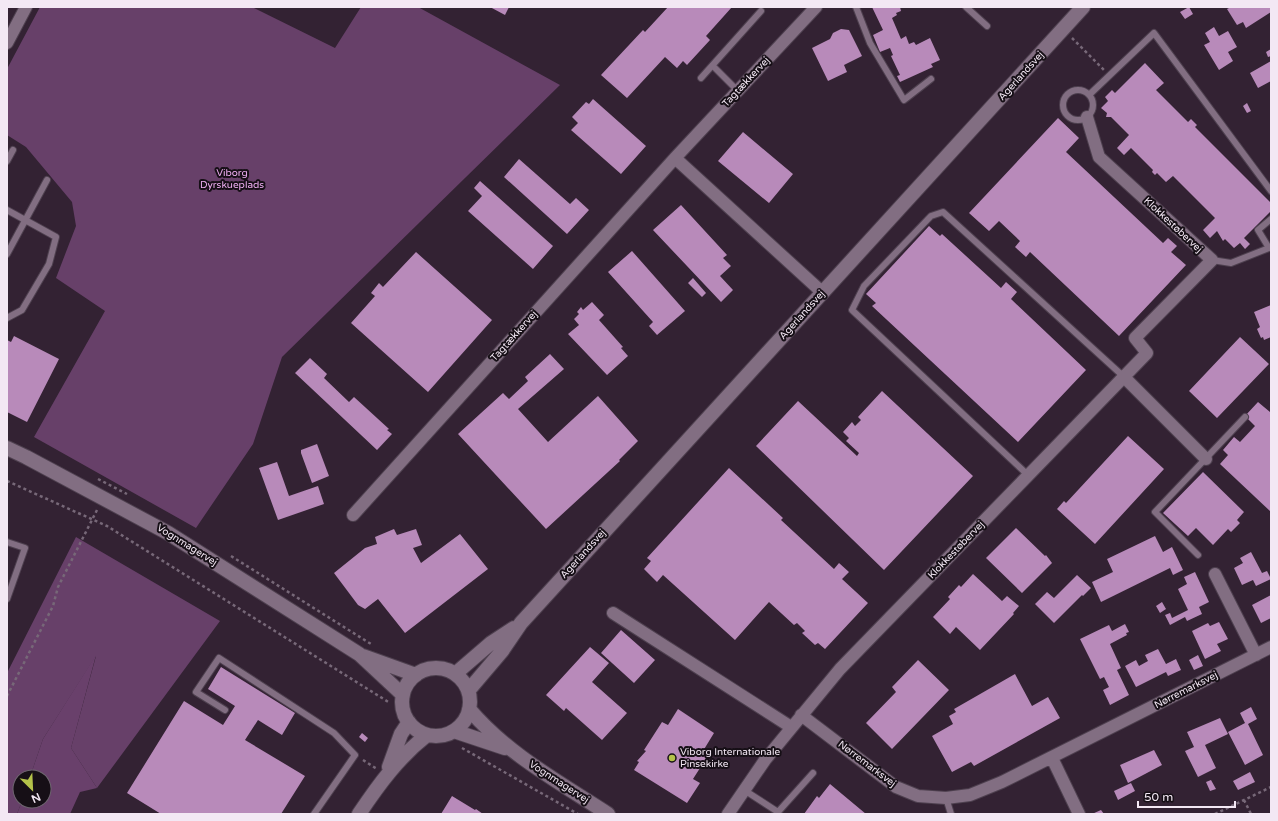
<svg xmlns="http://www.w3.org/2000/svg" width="1278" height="821" font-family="'Varela Round',sans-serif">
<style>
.green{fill:#674069}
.forest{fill:#69406b}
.building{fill:#b88aba}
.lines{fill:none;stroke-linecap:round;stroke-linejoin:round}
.service-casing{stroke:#4e404f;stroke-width:8}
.minor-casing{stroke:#4e404f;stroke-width:14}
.tertiary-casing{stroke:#4e404f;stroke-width:16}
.path{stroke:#776878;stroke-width:2.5;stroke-dasharray:3 3;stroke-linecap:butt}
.service{stroke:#826e82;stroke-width:6}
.minor{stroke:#826e82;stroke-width:12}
.tertiary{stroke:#826e82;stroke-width:14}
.poi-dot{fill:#b4c24a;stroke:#160f16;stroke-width:1.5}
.labels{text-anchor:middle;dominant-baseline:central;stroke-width:4;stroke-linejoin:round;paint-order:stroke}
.street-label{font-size:10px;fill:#f3e8f4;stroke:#160f16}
.park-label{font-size:10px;fill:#f0aff3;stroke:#160f16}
.poi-label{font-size:10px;fill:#f3e8f4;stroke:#160f16;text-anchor:start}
</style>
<rect width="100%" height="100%" fill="#323"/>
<path class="green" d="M40 7H252L335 48 361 7H418L560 85 282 357 253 444 196 528 34 437 105 311 56 278 76 226 72 202 26 147 7 135V69Z
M76 537 220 621 97 788 71 748 96 656 43 739 30 777H20V801H22L17 814H7V673Z"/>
<path class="forest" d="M96 655 71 748 97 788 80 792 70 814H17L22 801H44V777H30L43 739Z"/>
<path class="building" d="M490 7H509L505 15Z
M668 7H732L706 36 710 40 687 65 683 61 677 68 665 57 627 98 601 75 643 30 645 32Z
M872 7H900L901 11 896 13 897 15 892 18 901 39 906 36 909 44 914 42 916 45 930 38 940 60 931 64 933 67 900 82 897 76 900 75 891 56 893 55 890 48 880 52 873 35 883 30Z
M1189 7 1193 14 1185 19 1180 12Z
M1231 7H1271V12L1246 28 1243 22 1237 25 1227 9Z
M1214 27 1219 36 1228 31 1237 47 1228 52 1233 61 1219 70 1204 45 1210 42 1205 33Z
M841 29 849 30 862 56 844 65 847 72 828 81 812 48 830 39 833 33Z
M1271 49V56L1268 57 1266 52Z
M1271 61V81L1258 88 1250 73Z
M1145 63 1164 83 1156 90 1188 122 1191 119 1197 125 1195 127 1271 203V211L1244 238 1250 244 1245 249 1240 243 1234 248 1225 239 1223 241 1217 231 1210 238 1203 230 1215 218 1173 176 1166 182 1157 173 1155 175 1152 172 1153 170 1131 148 1124 155 1117 148 1129 135 1111 117H1106L1107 113 1101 108 1108 101 1105 97 1112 90 1115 93Z
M593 99 646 146 621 174 571 130 578 123 572 117 586 102 589 104Z
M1247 103 1251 111 1247 113 1243 106Z
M1058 118 1079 138 1066 152 1163 243 1168 238 1177 246 1171 252 1186 265 1119 336 1030 252 1026 257 1015 247 1020 241 999 221 989 231 969 213Z
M743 132 793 174 769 203 718 161Z
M519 159 570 204 576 198 589 210 567 234 504 177Z
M480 181 553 246 533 269 468 211 482 196 474 188Z
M681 205 727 255 723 258 731 266 720 276 733 290 721 302 653 230Z
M929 226 940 236 942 234 1001 288 1006 282 1017 292 1011 299 1086 370 1018 442 872 306 876 303 866 294Z
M632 251 685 311 657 335 649 326 653 322 608 272Z
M416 252 492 320 428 392 351 323 375 296 371 293 379 283 383 287Z
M693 278 706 293 702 297 688 283Z
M592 302 604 315 599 320 623 347 621 348 628 356 607 375 568 334 579 325 574 319 579 314 577 312 581 307 583 310Z
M1271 305V337L1264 340 1263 337 1261 338 1257 329 1260 327 1254 312Z
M14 336 59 359 27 422 7 412V340L11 342Z
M1240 337 1269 364 1217 418 1189 391Z
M550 354 564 369 518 409 548 442 598 396 638 441 619 460 620 461 546 529 458 434 503 393 509 399 528 381 525 377Z
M310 358 327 374 324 378 349 402 354 397 389 429 387 430 392 434 377 450 295 373Z
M882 391 973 476 884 570 756 446 798 401 857 456 859 453 846 441 849 438 843 432 852 422 855 426 861 420 858 417Z
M1258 402 1270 412 1271 410V512L1220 464 1228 455 1223 450 1234 437 1240 442 1255 426 1245 416Z
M1128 436 1164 469 1095 544 1057 509 1064 501 1066 503Z
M317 444 329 476 312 483 301 453V450Z
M277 462 289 496 318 486 324 504 278 520 259 468Z
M729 468 783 518 781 520 834 569 839 563 849 572 842 579 868 603 825 649 818 643 815 645 802 633 805 631 797 623 794 625 769 602 735 640 663 575 657 582 644 569 651 561 647 558Z
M1203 472 1244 512 1237 520 1240 523 1231 532 1228 529 1213 545 1196 528 1188 536 1163 513Z
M1016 528 1045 556 1046 555 1052 563 1022 593 986 558Z
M394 529 397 535 416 529 422 545 413 548 421 563 460 534 488 569 405 633 378 599 365 609 358 605 334 573 365 548 377 544 375 537Z
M1155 536 1163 552 1172 547 1183 570 1173 575 1170 568 1101 602 1092 582 1113 572 1107 559Z
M1251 552 1262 573 1267 571 1271 579 1256 586 1253 580 1242 585 1234 568 1243 563 1240 558Z
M1195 572 1209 602 1199 607 1202 614 1187 621 1185 617 1170 625 1165 615 1170 613 1172 618 1188 610 1178 589 1187 584 1184 577Z
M973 574 1002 601 1007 596 1019 606 1013 613 1014 614 980 650 956 627 950 634 933 617 950 599 948 597 959 585 961 587Z
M1077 575 1091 588 1083 596 1082 595 1054 623 1035 604 1047 592 1054 598Z
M1271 595V618L1261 623 1252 605Z
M1162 602 1166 609 1160 613 1156 606Z
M1219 622 1228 639 1217 644 1221 651 1205 659 1192 631 1208 623 1210 626Z
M1125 624 1129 632 1126 633 1127 635 1110 644 1121 668 1117 670 1129 695 1110 705 1103 690 1109 687 1104 677 1100 679 1080 639 1109 625 1112 631Z
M621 630 655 660 634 683 601 653Z
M590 647 609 663 592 682 627 713 602 740 566 708 564 711 546 695Z
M1158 649 1166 664 1176 659 1181 670 1168 676 1166 672 1136 687 1125 666 1136 660 1139 666 1148 661 1145 655Z
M1198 655 1203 666 1194 670 1189 660Z
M918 660 949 690 892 749 866 723 896 692 892 687Z
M221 667 295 713 282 735 258 720 245 740 305 776 281 814H161L127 793 184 701 223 725 235 706 208 689Z
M1015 674 1032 706 1048 697 1060 718 974 766 971 762 952 772 932 736 953 724 949 716 956 712 954 709Z
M1251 707 1257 719 1248 724 1263 755 1245 765 1228 732 1245 723 1240 713Z
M678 709 714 733 703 751 709 754 693 779 700 783 687 803 634 770 639 762 637 761 646 751 644 750 662 722 668 725Z
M1220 718 1228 734 1205 745 1216 768 1198 777 1185 751 1194 747 1187 732Z
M362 733 368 738 365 742 359 737Z
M1154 750 1162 765 1128 783 1120 765Z
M1250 772 1255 782 1238 790 1233 781Z
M1211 780 1216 789 1210 791 1206 782Z
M1131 783 1135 791 1118 800 1114 791Z
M830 784 866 814H804L817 796 819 798Z
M452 796 475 810 476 809 483 814H441Z
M1101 810 1104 814H1092Z"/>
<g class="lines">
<defs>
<path id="service" d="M856 7 870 43 904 100 931 79
M966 7 987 26
M713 66 738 91
M701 78 761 11
M1063 105a15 15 0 1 1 30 0a15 15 0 1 1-30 0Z
M1089 95 1154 33 1271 191
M7 161 13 150
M7 210 56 237 49 264 22 310 7 318
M7 254 47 180
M1212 260 1231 263 1269 248 1258 230 1271 219
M1029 476 852 310 864 286 931 216 943 212 1123 376
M7 542 25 548 7 599
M1198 555 1155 512 1245 417
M225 710 196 692 219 658 334 733 355 755 314 814
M744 790 778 812 813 773
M946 798 951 814"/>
<path id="minor" d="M7 43 26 7
M675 158 823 293
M1123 376 1206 459
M353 515 675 158 816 7
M1215 574 1256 655
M613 613 791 727
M801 715 896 787 918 796 946 798 970 795 1002 782 1271 647
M1052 758 1079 814
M728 814 765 760 840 669 1147 353 1135 338 1212 260 1099 157 1087 117"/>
<path id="tertiary" d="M7 448 26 457 168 533 359 654 403 695
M363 656 416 675
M402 702a34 34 0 1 1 68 0a34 34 0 1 1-68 0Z
M455 674 491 643 514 628
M468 691 502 651 521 623 1083 7
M469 709C507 754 559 782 608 814
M454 731 505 748
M389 767 401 734 409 722
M359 814C379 784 399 757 427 735"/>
</defs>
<use href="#service" class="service-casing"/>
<use href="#minor" class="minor-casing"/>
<use href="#tertiary" class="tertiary-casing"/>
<path class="path" d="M1072 38 1104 70
M98 479 127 494
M7 481 107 526 390 703
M231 556 371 644
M7 696 53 606 58 587 97 510
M462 748 578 814
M363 760 377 769
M1244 800 1251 814
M1215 814 1271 787"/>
<use href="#service" class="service"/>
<use href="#minor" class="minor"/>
<use href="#tertiary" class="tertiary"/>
</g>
<circle class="poi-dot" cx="672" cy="758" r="4"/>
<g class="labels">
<g class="street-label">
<text transform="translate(1021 76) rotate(-48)">Agerlandsvej</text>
<text transform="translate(746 82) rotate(-47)">Tagtækkervej</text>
<text transform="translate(1173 225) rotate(43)">Klokkestøbervej</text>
<text transform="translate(802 315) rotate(-48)">Agerlandsvej</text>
<text transform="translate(514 336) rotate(-48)">Tagtækkervej</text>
<text transform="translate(187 545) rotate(32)">Vognmagervej</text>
<text transform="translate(956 550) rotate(-46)">Klokkestøbervej</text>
<text transform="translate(583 554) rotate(-48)">Agerlandsvej</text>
<text transform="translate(1186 690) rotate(-27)">Nørremarksvej</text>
<text transform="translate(867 764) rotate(37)">Nørremarksvej</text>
<text transform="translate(559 782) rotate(33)">Vognmagervej</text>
</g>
<g class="park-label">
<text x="232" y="173">Viborg<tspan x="232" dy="12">Dyrskueplads</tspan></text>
</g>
<g class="poi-label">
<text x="680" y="752">Viborg Internationale<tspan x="680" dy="12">Pinsekirke</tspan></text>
</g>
</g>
<rect width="1278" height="821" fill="none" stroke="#f3e8f4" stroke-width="16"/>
<g transform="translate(32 789) rotate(156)"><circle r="19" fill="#160f16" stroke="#6e666f"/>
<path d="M0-3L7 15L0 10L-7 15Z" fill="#b4c24a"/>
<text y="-6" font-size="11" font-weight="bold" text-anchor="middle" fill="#f3e8f4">N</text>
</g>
<path d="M1138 801v6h97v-6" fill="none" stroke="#f3e8f4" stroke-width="2"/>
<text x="1144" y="801" font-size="12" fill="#f3e8f4" stroke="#160f16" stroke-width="3" paint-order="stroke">50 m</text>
</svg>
